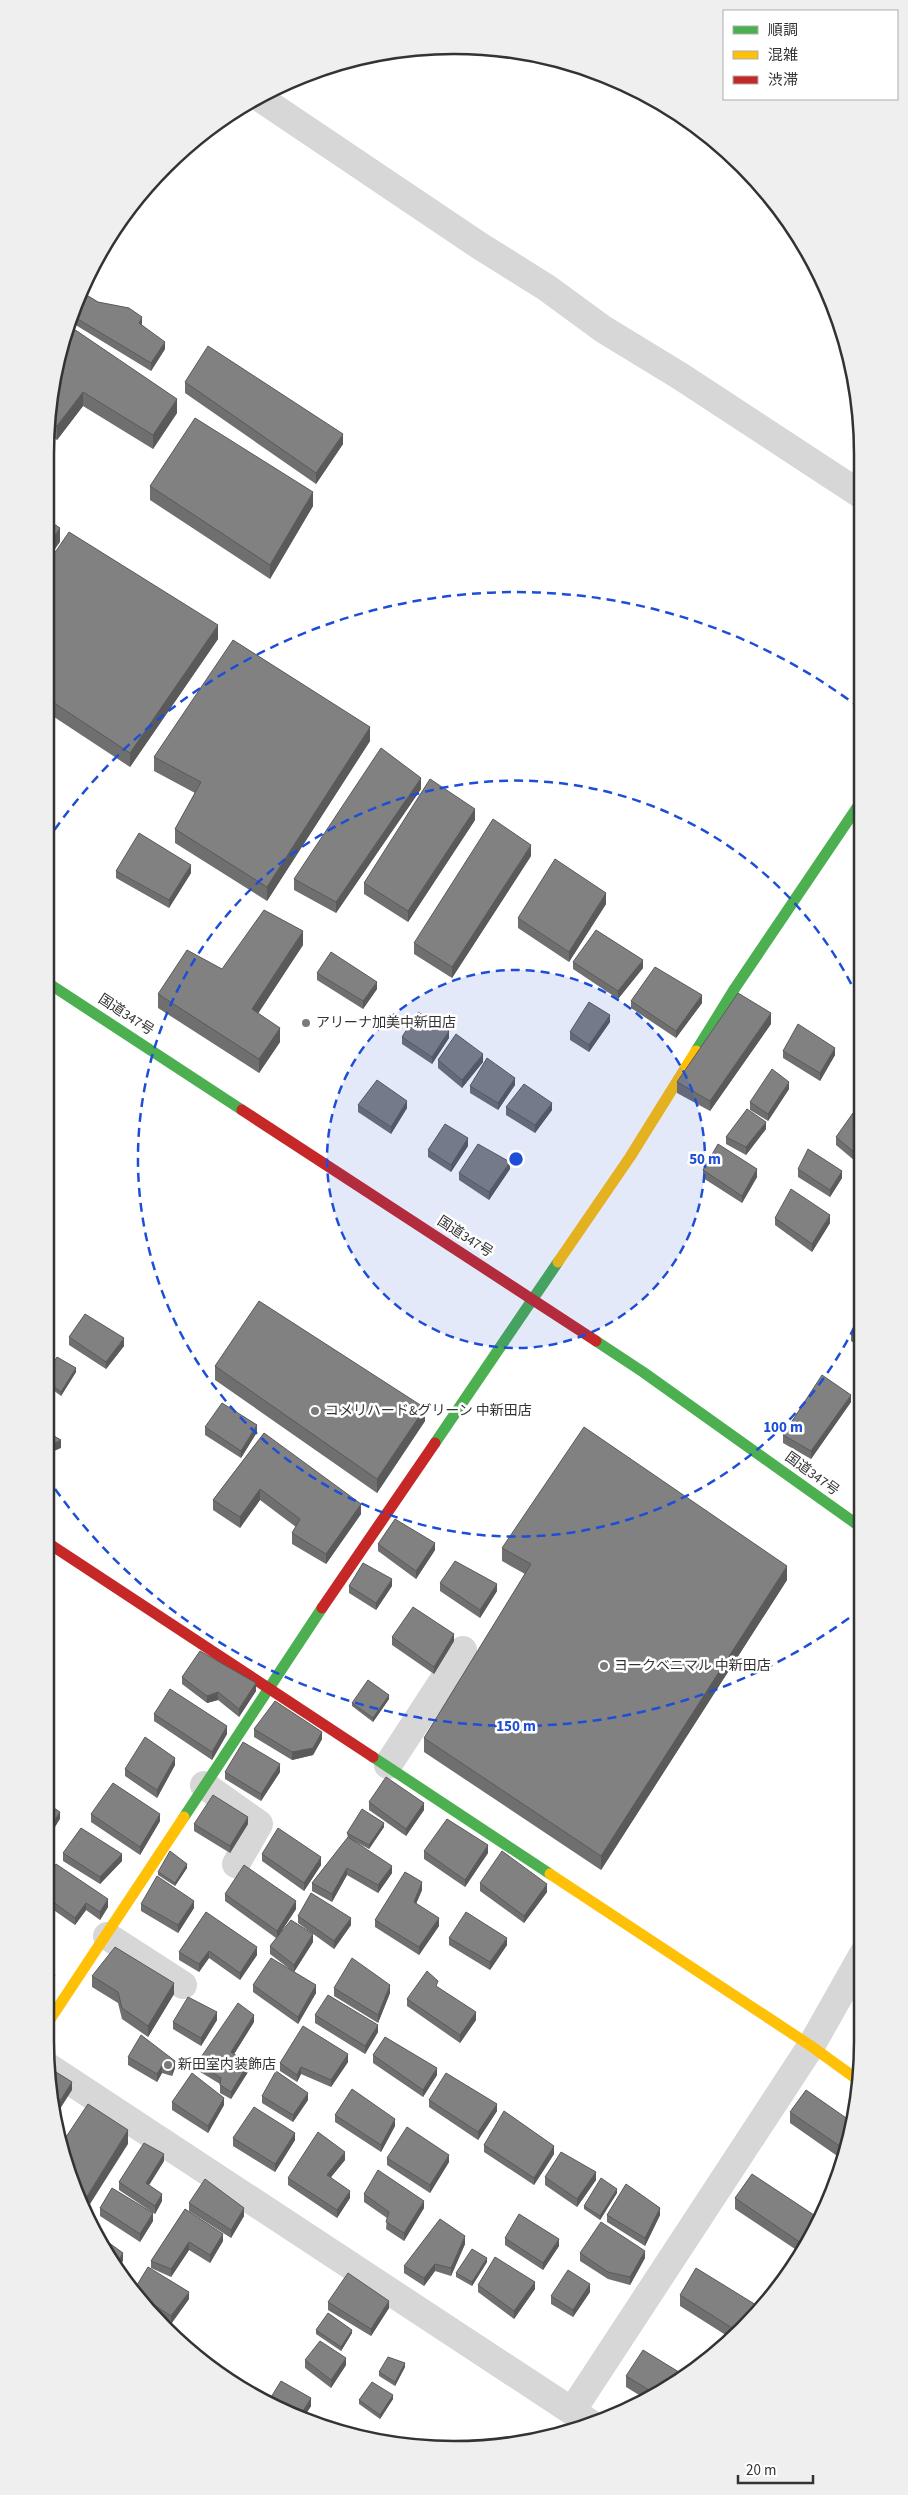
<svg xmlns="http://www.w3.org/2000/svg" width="908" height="2495" font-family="'Source Sans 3','Noto Sans JP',sans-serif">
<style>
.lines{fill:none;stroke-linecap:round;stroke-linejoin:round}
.street{stroke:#d7d7d7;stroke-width:28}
.fast{stroke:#4caf50;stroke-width:11}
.slow{stroke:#ffc107;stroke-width:11}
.jam{stroke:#c62828;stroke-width:11}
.wall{fill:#6f6f6f}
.shaded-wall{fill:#5a5a5a}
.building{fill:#818181;stroke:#5a5a5a}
.ring{fill:none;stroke:#1d4ed8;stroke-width:2.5;stroke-dasharray:9 6}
.poi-dot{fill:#7a7a7a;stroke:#fff;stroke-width:2}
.labels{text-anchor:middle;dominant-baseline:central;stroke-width:5;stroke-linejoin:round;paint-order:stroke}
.street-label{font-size:14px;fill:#333;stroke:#fff}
.poi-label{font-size:14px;fill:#333;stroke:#fff;text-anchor:start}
.rim{fill:none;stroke:#333;stroke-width:2.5}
.centre{fill:#1d4ed8;stroke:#fff;stroke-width:2.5}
.ring-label{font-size:15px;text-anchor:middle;font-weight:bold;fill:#1d4ed8;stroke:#fff;stroke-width:5;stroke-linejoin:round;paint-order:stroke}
</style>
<rect width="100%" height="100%" fill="#fff"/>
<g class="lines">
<path class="street" d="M257 96 480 246 547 288 603 329 680 376 860 494
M388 1765 463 1650
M204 1785 259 1824 236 1864
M107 1936 183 1985
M47 2066 590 2423
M572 2411 811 2046 863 1954"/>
<path class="fast" d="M45 981 242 1110
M696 1051 735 988 860 803
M596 1341 643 1372 862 1528
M435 1443 558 1262
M373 1757 550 1874
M184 1817 322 1608"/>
<path class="slow" d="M558 1262 630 1157 696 1051
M550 1874 811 2046 858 2080
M45 2027 184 1817"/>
<path class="jam" d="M242 1110 596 1341
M45 1541 373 1757
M322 1608 435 1443"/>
</g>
<path class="wall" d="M80 291 98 302 142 324V325L165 349 151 371 69 321Z
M59 348 177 413 153 449 83 406 57 440 48 434Z
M185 382 343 444 316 484 185 393Z
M150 486 313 506 270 579 150 500Z
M45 567 218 639 130 767 45 711Z
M370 741 267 901 175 843V829L195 793 154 771V757Z
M421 789 336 913 294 890V879Z
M475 820 408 922 364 894V883Z
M531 856 452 978 414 954V943Z
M116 871 191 873 169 908 116 878Z
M606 904 569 962 518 928V918Z
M303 945 258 1013 280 1042 259 1073 158 1008V994L222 969Z
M573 962 643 968 618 999 573 969Z
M317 973 377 989 363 1009 317 980Z
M631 1001 702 1003 676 1038 631 1008Z
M610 1022 589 1052 570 1040V1032Z
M771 1024 710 1111 677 1093V1082Z
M402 1037 449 1038 432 1064 402 1044Z
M783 1051 835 1055 820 1081 783 1058Z
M438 1060 483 1062 462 1088 438 1068Z
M515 1085 498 1110 470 1093V1086Z
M789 1089 768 1121 750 1110V1102Z
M358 1105 407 1108 391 1134 358 1112Z
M506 1107 552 1110 535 1133 506 1115Z
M861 1119V1166L836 1145V1137Z
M766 1129 746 1155 726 1144V1137Z
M468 1146 451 1172 428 1157V1150Z
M510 1169 489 1200 459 1180V1173Z
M798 1169 842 1178 830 1197 798 1177Z
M703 1170 757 1177 742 1203 703 1178Z
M775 1218 830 1223 812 1252 775 1225Z
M861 1318 862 1348 851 1341V1334Z
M69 1337 124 1346 106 1369 69 1345Z
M215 1366 425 1421 377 1493 215 1380Z
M76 1372 61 1396 45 1384V1377Z
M851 1402 811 1459 783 1443V1435Z
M205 1427 257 1432 241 1458 205 1435Z
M264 1433 361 1514 326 1564 292 1544V1533L296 1527 260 1500 240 1528 213 1510V1500Z
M378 1544 435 1550 416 1579 378 1551Z
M502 1548 787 1580 601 1870 424 1752V1738L525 1574 502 1561Z
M440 1583 497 1591 480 1618 440 1591Z
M349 1586H392L376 1610 349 1593Z
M392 1637 454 1641 434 1674 392 1645Z
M182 1677 256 1691 239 1717 218 1700 207 1703 182 1684Z
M389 1699 373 1722 352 1706V1703Z
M154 1714 227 1734 212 1760 154 1721Z
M254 1729 322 1739 313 1755 292 1760 254 1737Z
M175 1765 157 1798 125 1776V1769Z
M225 1772H280L261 1801 225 1779Z
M369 1802 424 1810 406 1836 369 1810Z
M91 1814 160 1821 140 1855 91 1822Z
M194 1824H248L230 1853 194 1831Z
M384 1827 369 1849 354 1841 392 1873 378 1893 347 1875 332 1902 312 1891V1883L348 1838 347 1833Z
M424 1851 488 1853 465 1887 424 1859Z
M63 1853 122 1861 100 1884 63 1861Z
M262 1854 321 1865 304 1891 262 1861Z
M187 1868 175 1886 158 1875V1872Z
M45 1881 108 1907 100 1920 86 1910 75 1925 45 1904Z
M480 1883 547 1892 524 1923 480 1891Z
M422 1890 416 1903 439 1926 419 1955 375 1927V1920Z
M225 1894 296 1909 279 1935 313 1942 294 1972 316 1993 298 2024 253 1992V1985L291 1970 270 1954V1946L276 1938 225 1901Z
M141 1904 194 1908 178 1933 141 1911Z
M206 1912 257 1955 240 1980 209 1958 199 1972 179 1960V1952Z
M298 1916 351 1925 334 1949 298 1923Z
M449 1938 507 1945 490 1970 449 1945Z
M92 1976 174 1994 148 2037 122 2019 118 2003 92 1987Z
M334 1988 390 1993 378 2023 334 1996Z
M438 1988 476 2020 460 2043 407 2006V1999Z
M315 2015 378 2032 365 2054 315 2023Z
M217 2020 201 2046 173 2029V2022Z
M254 2022 234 2054 248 2072 231 2099 220 2093V2084L197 2070V2063Z
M373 2055 437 2075 423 2097 373 2063Z
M128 2057 175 2068 172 2076 162 2073 157 2082 128 2065Z
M348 2062 331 2087 301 2074 297 2082 280 2071V2063Z
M262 2096 308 2100 293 2122 262 2103Z
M429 2100 497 2111 478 2140 429 2107Z
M172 2102 224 2105 208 2133 172 2110Z
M790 2112 849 2147 843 2160 790 2123Z
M335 2115 395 2126 381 2152 335 2122Z
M233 2138 295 2140 275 2172 233 2146Z
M484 2145 554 2154 534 2185 484 2152Z
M387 2158 449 2162 430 2193 387 2165Z
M345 2160 331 2177 350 2198 337 2218 288 2185V2178Z
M164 2161 149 2185 162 2201 155 2214 119 2190V2182Z
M545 2177 596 2180 577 2207 545 2185Z
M617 2193 600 2220 584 2209V2206Z
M364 2194 424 2208 404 2241 386 2229 387 2218 364 2202Z
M735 2198 817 2217 801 2253 735 2209Z
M189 2203 244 2216 231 2238 189 2211Z
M100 2208 153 2221 140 2242 100 2216Z
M185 2209 223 2241 210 2263 189 2250 171 2277 151 2268V2261Z
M607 2215H660L645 2246 607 2222Z
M505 2238 559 2246 543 2270 505 2245Z
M465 2244 451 2276 435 2271 424 2286 404 2273V2266Z
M580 2253 645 2258 630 2285 608 2279 580 2261Z
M487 2262 472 2286 456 2277V2273Z
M478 2285 535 2289 514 2319 478 2292Z
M134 2290 189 2299 171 2324 143 2305Z
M590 2292 573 2317 551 2304V2296Z
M680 2295 743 2330 732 2339 680 2306Z
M328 2302 389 2308 371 2336 328 2310Z
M316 2330 352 2333 341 2351 316 2334Z
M305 2360 346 2365 331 2388 305 2368Z
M405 2367 395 2386 379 2376V2372Z
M626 2376 681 2381 644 2398 626 2387Z
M393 2399 380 2419 359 2404V2400Z
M268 2402 311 2406 304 2417 273 2408 268 2404Z"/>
<path class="shaded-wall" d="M142 317V324L139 331V323Z
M165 342V349L151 371V363Z
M83 392V406L57 440V426Z
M177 399V413L153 449V435Z
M343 434V444L316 484V473Z
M313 492V506L270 579V565Z
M60 528V542L45 563V549Z
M218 625V639L130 767V753Z
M370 727V741L267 901V887Z
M421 778V789L336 913V902Z
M475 809V820L408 922V911Z
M531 845V856L452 978V967Z
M191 865V873L169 908V900Z
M606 893V904L569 962V952Z
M303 931V945L252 1023V1009Z
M643 960V968L618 999V991Z
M377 982V989L363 1009V1001Z
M702 995V1003L676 1038V1031Z
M771 1013V1024L710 1111V1101Z
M610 1015V1022L589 1052V1045Z
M280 1028V1042L259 1073V1059Z
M449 1031V1038L432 1064V1057Z
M835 1048V1055L820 1081V1073Z
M483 1054V1062L462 1088V1080Z
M515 1078V1085L498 1110V1103Z
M789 1082V1089L768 1121V1114Z
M407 1101V1108L391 1134V1127Z
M552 1103V1110L535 1133V1125Z
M766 1122V1129L746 1155V1147Z
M468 1138V1146L451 1172V1165Z
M510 1162V1169L489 1200V1192Z
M757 1169V1177L742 1203V1196Z
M842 1171V1178L830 1197V1190Z
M830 1215V1223L812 1252V1244Z
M124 1338V1346L106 1369V1362Z
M76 1368V1372L61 1396V1392Z
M851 1395V1402L811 1459V1451Z
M425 1408V1421L377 1493V1479Z
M257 1425V1432L241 1458V1451Z
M61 1440V1448L45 1455V1448Z
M260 1489V1500L240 1528V1517Z
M361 1504V1514L326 1564V1554Z
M435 1543V1550L416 1579V1571Z
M787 1566V1580L601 1870V1856Z
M392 1579V1586L376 1610V1603Z
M497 1584V1591L480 1618V1610Z
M454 1634V1641L434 1674V1667Z
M256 1683V1691L239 1717V1709Z
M218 1692V1700L207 1703V1696Z
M389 1695V1699L373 1722V1718Z
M227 1726V1734L212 1760V1752Z
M322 1732V1739L313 1755 292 1760V1752Z
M175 1758V1765L157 1798V1790Z
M280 1764V1772L261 1801V1794Z
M424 1803V1810L406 1836V1829Z
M60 1812V1819L45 1843V1835Z
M160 1814V1821L140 1855V1847Z
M248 1817V1824L230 1853V1846Z
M384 1823V1827L369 1849V1845Z
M488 1845V1853L465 1887V1880Z
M122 1854V1861L100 1884V1877Z
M321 1857V1865L304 1891V1883Z
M187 1864V1868L175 1886V1883Z
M392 1866V1873L378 1893V1885Z
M347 1868V1875L332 1902V1894Z
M422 1882V1890L414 1909V1902Z
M547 1884V1892L524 1923V1916Z
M108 1899V1907L100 1920V1912Z
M194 1901V1908L178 1933V1925Z
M296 1901V1909L277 1938V1931Z
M86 1903V1910L75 1925V1918Z
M54 1914V1921L45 1933V1926Z
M351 1918V1925L334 1949V1941Z
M439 1918V1926L419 1955V1947Z
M313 1934V1942L294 1972V1965Z
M507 1938V1945L490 1970V1962Z
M257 1947V1955L240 1980V1973Z
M209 1951V1958L199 1972V1964Z
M55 1975V1982L45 1998V1991Z
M174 1983V1994L148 2037V2026Z
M316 1985V1993L298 2024V2017Z
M390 1985V1993L378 2023V2015Z
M217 2012V2020L201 2046V2038Z
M476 2012V2020L460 2043V2035Z
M254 2015V2022L231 2059V2052Z
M378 2025V2032L365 2054V2046Z
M348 2054V2062L331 2087V2080Z
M175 2061V2068L172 2076V2068Z
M248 2064V2072L231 2099V2092Z
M162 2066V2073L157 2082V2074Z
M301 2067V2074L297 2082V2075Z
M437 2068V2075L423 2097V2090Z
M72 2082V2090L53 2120V2112Z
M308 2093V2100L293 2122V2115Z
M224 2098V2105L208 2133V2126Z
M497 2104V2111L478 2140V2132Z
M395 2119V2126L381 2152V2145Z
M128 2130V2144L85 2212 81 2206Z
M295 2133V2140L275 2172V2164Z
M554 2146V2154L534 2185V2178Z
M345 2152V2160L327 2182V2175Z
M164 2154V2161L146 2190V2183Z
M449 2155V2162L430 2193V2185Z
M596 2172V2180L577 2207V2199Z
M617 2189V2193L600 2220V2216Z
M350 2191V2198L337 2218V2210Z
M162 2194V2201L155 2214V2206Z
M424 2201V2208L404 2241V2233Z
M244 2208V2216L231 2238V2230Z
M660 2208V2215L645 2246V2238Z
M153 2213V2221L140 2242V2234Z
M223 2234V2241L210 2263V2255Z
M465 2236V2244L451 2276V2268Z
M559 2239V2246L543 2270V2263Z
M189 2242V2250L171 2277V2269Z
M645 2251V2258L630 2285V2277Z
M123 2253V2261L119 2267 117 2263Z
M487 2258V2262L472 2286V2282Z
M435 2264V2271L424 2286V2278Z
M535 2282V2289L514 2319V2311Z
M590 2284V2292L573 2317V2310Z
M189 2292V2299L171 2324V2316Z
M389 2301V2308L371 2336V2329Z
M352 2330V2333L341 2351V2347Z
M346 2358V2365L331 2388V2380Z
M405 2363V2367L395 2386V2382Z
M393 2395V2399L380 2419V2415Z
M311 2398V2406L304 2417 300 2416Z"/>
<path class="building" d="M80 291 98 302 129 308 142 317 139 323 165 342 151 363 71 315Z
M68 325 177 399 153 435 83 392 57 426 49 421 59 348Z
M208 346 343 434 316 473 185 382Z
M195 418 313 492 270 565 150 486Z
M45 518 60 528 45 549Z
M69 532 218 625 130 753 45 697V567Z
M233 640 370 727 267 887 175 829 201 782 154 757Z
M381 748 421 778 336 902 294 879Z
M430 779 475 809 408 911 364 883Z
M493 819 531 845 452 967 414 943Z
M139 833 191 865 169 900 116 871Z
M555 859 606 893 569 952 518 918Z
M264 910 303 931 252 1009 280 1028 259 1059 158 994 187 950 222 969Z
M596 930 643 960 618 991 573 962Z
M331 952 377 982 363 1001 317 973Z
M655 967 702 995 676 1031 631 1001Z
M738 993 771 1013 710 1101 677 1082Z
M589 1002 610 1015 589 1045 570 1032Z
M418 1012 449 1031 432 1057 402 1037Z
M798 1024 835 1048 820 1073 783 1051Z
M456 1034 483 1054 462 1080 438 1060Z
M487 1058 515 1078 498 1103 470 1086Z
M772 1069 789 1082 768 1114 750 1102Z
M377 1080 407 1101 391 1127 358 1105Z
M524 1084 552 1103 535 1125 506 1107Z
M747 1109 766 1122 746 1147 726 1137Z
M853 1113 861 1119V1158L836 1137Z
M445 1124 468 1138 451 1165 428 1150Z
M478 1144 510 1162 489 1192 459 1173Z
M718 1144 757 1169 742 1196 703 1170Z
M808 1149 842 1171 830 1190 798 1169Z
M791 1189 830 1215 812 1244 775 1218Z
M259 1301 425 1408 377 1479 215 1366Z
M85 1314 124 1338 106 1362 69 1337Z
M861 1318V1341L851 1334Z
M57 1357 76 1368 61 1392 45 1380V1377Z
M822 1375 851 1395 811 1451 783 1435Z
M222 1403 257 1425 241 1451 205 1427Z
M584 1427 787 1566 601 1856 424 1738 531 1564 502 1548Z
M45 1431 61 1440 45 1448Z
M264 1433 361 1504 326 1554 292 1533 300 1519 260 1489 240 1517 213 1500Z
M395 1519 435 1543 416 1571 378 1544Z
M455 1561 497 1584 480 1610 440 1583Z
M363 1563 392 1579 376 1603 349 1586Z
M413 1607 454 1634 434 1667 392 1637Z
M200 1651 256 1683 239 1709 218 1692 207 1696 182 1677Z
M368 1680 389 1695 373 1718 352 1703Z
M170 1689 227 1726 212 1752 154 1714Z
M275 1701 322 1732 313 1748 292 1752 254 1729Z
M145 1737 175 1758 157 1790 125 1769Z
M243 1742 280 1764 261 1794 225 1772Z
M386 1777 424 1803 406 1829 369 1802Z
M113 1783 160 1814 140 1847 91 1814Z
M213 1795 248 1817 230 1846 194 1824Z
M45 1802 60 1812 45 1835Z
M362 1809 384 1823 369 1845 347 1833Z
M447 1819 488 1845 465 1880 424 1851Z
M81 1828 122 1854 100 1877 63 1853Z
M278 1828 321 1857 304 1883 262 1854Z
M348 1837 392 1866 378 1885 347 1868 332 1894 312 1883Z
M170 1851 187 1864 175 1883 158 1872Z
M502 1851 547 1884 524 1916 480 1883Z
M56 1864 108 1899 100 1912 86 1903 75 1918 45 1896V1881Z
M244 1865 296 1901 277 1931 225 1894Z
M405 1872 422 1882 414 1902 439 1918 419 1947 375 1920Z
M157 1876 194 1901 178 1925 141 1904Z
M311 1893 351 1918 334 1941 298 1916Z
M45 1908 54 1914 45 1926Z
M206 1912 257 1947 240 1973 209 1951 199 1964 179 1952Z
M466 1912 507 1938 490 1962 449 1938Z
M291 1920 313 1934 294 1965 270 1946Z
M115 1947 174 1983 148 2026 122 2008 118 1992 92 1976Z
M271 1958 316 1985 298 2017 253 1985Z
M352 1958 390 1985 378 2015 334 1988Z
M45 1968 55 1975 45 1991Z
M427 1971 438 1981 436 1986 476 2012 460 2035 407 1999Z
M328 1995 378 2025 365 2046 315 2015Z
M188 1997 217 2012 201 2038 173 2022Z
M238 2003 254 2015 231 2052 248 2064 231 2092 220 2085 221 2078 197 2063Z
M303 2026 348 2054 331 2080 301 2067 297 2075 280 2063Z
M141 2035 175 2061 172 2068 162 2066 157 2074 128 2057Z
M385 2037 437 2068 423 2090 373 2055Z
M48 2067 72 2082 53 2112H52Z
M276 2071 308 2093 293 2115 262 2096Z
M192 2073 224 2098 208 2126 172 2102Z
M446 2073 497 2104 478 2132 429 2100Z
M352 2089 395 2119 381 2145 335 2115Z
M806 2090 852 2122 849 2147 847 2151 790 2112Z
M88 2104 128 2130 81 2206 76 2197 60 2146Z
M254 2107 295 2133 275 2164 233 2138Z
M504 2111 554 2146 534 2178 484 2145Z
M407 2127 449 2155 430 2185 387 2158Z
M318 2132 345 2152 327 2175 350 2191 337 2210 288 2178Z
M144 2143 164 2154 146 2183 162 2194 155 2206 119 2182Z
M561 2152 596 2172 577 2199 545 2177Z
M378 2170 424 2201 404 2233 386 2222 389 2212 364 2194Z
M752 2174 817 2217 804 2245 735 2198Z
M601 2178 617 2189 600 2216 584 2206Z
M205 2179 244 2208 231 2230 189 2203Z
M626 2184 660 2208 645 2238 607 2215Z
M112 2188 153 2213 140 2234 100 2208Z
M185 2209 223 2234 210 2255 189 2242 171 2269 151 2261Z
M519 2214 559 2239 543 2263 505 2238Z
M440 2219 465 2236 451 2268 435 2264 424 2278 404 2266Z
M601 2222 645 2251 630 2277 608 2272 580 2253Z
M101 2237 123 2253 117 2263Z
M472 2249 487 2258 472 2282 456 2273Z
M495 2257 535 2282 514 2311 478 2285Z
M148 2267 189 2292 171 2316 135 2292 134 2290Z
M696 2268 761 2308 743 2330 740 2333 680 2295Z
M568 2270 590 2284 573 2310 551 2296Z
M348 2273 389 2301 371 2329 328 2302Z
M328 2313 352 2330 341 2347 316 2330Z
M320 2341 346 2358 331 2380 305 2360Z
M643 2350 687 2377 681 2381 654 2393 626 2376Z
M388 2357 405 2363 395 2382 379 2372Z
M281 2381 311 2398 300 2416 279 2410 268 2402Z
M372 2382 393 2395 380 2415 359 2400Z"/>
<circle cx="516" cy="1159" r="189" fill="#1d4ed8" fill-opacity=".12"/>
<g class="ring">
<circle cx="516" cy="1159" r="189"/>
<path d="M861 1313A378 378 0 1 1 860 1002"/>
<path d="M861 1609A567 567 0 0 1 46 1476M46 842A567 567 0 0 1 857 706"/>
</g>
<g class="poi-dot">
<circle cx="306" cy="1023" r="5"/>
<circle cx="315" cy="1411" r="5"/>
<circle cx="604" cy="1666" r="5"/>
<circle cx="168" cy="2065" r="5"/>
</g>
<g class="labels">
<g class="street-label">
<text transform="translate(126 1015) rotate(33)">国道347号</text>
<text transform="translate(465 1237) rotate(33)">国道347号</text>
<text transform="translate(812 1474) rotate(36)">国道347号</text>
</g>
<g class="poi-label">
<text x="316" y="1023">アリーナ加美中新田店</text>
<text x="325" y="1411">コメリハード&amp;グリーン 中新田店</text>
<text x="614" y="1666">ヨークベニマル 中新田店</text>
<text x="178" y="2065">新田室内装飾店</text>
</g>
</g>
<path d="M0 0H908V2495H0ZM454 54H454A400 400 0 0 1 854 454V2041A400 400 0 0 1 454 2441H454A400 400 0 0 1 54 2041V454A400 400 0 0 1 454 54Z" fill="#efefef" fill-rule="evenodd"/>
<path class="rim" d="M454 54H454A400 400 0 0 1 854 454V2041A400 400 0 0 1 454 2441H454A400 400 0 0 1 54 2041V454A400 400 0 0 1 454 54Z"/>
<circle cx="516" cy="1159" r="8" class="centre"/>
<g class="ring-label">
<text x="705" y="1164">50 m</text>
<text x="783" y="1432">100 m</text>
<text x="516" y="1731">150 m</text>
</g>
<rect x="723" y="10" width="175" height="90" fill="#ffffff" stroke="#adadad"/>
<rect x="733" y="26" width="25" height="8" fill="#4caf50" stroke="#adadad"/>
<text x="768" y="35" font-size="15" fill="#333333">順調</text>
<rect x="733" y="51" width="25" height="8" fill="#ffc107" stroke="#adadad"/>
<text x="768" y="60" font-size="15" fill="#333333">混雑</text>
<rect x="733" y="76" width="25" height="8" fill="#c62828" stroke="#adadad"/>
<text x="768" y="85" font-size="15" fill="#333333">渋滞</text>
<path d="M738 2475v8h75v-8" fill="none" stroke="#333333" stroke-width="2.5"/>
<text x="746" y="2475" font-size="15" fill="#333333" stroke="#ffffff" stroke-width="4" paint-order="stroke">20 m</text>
</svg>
